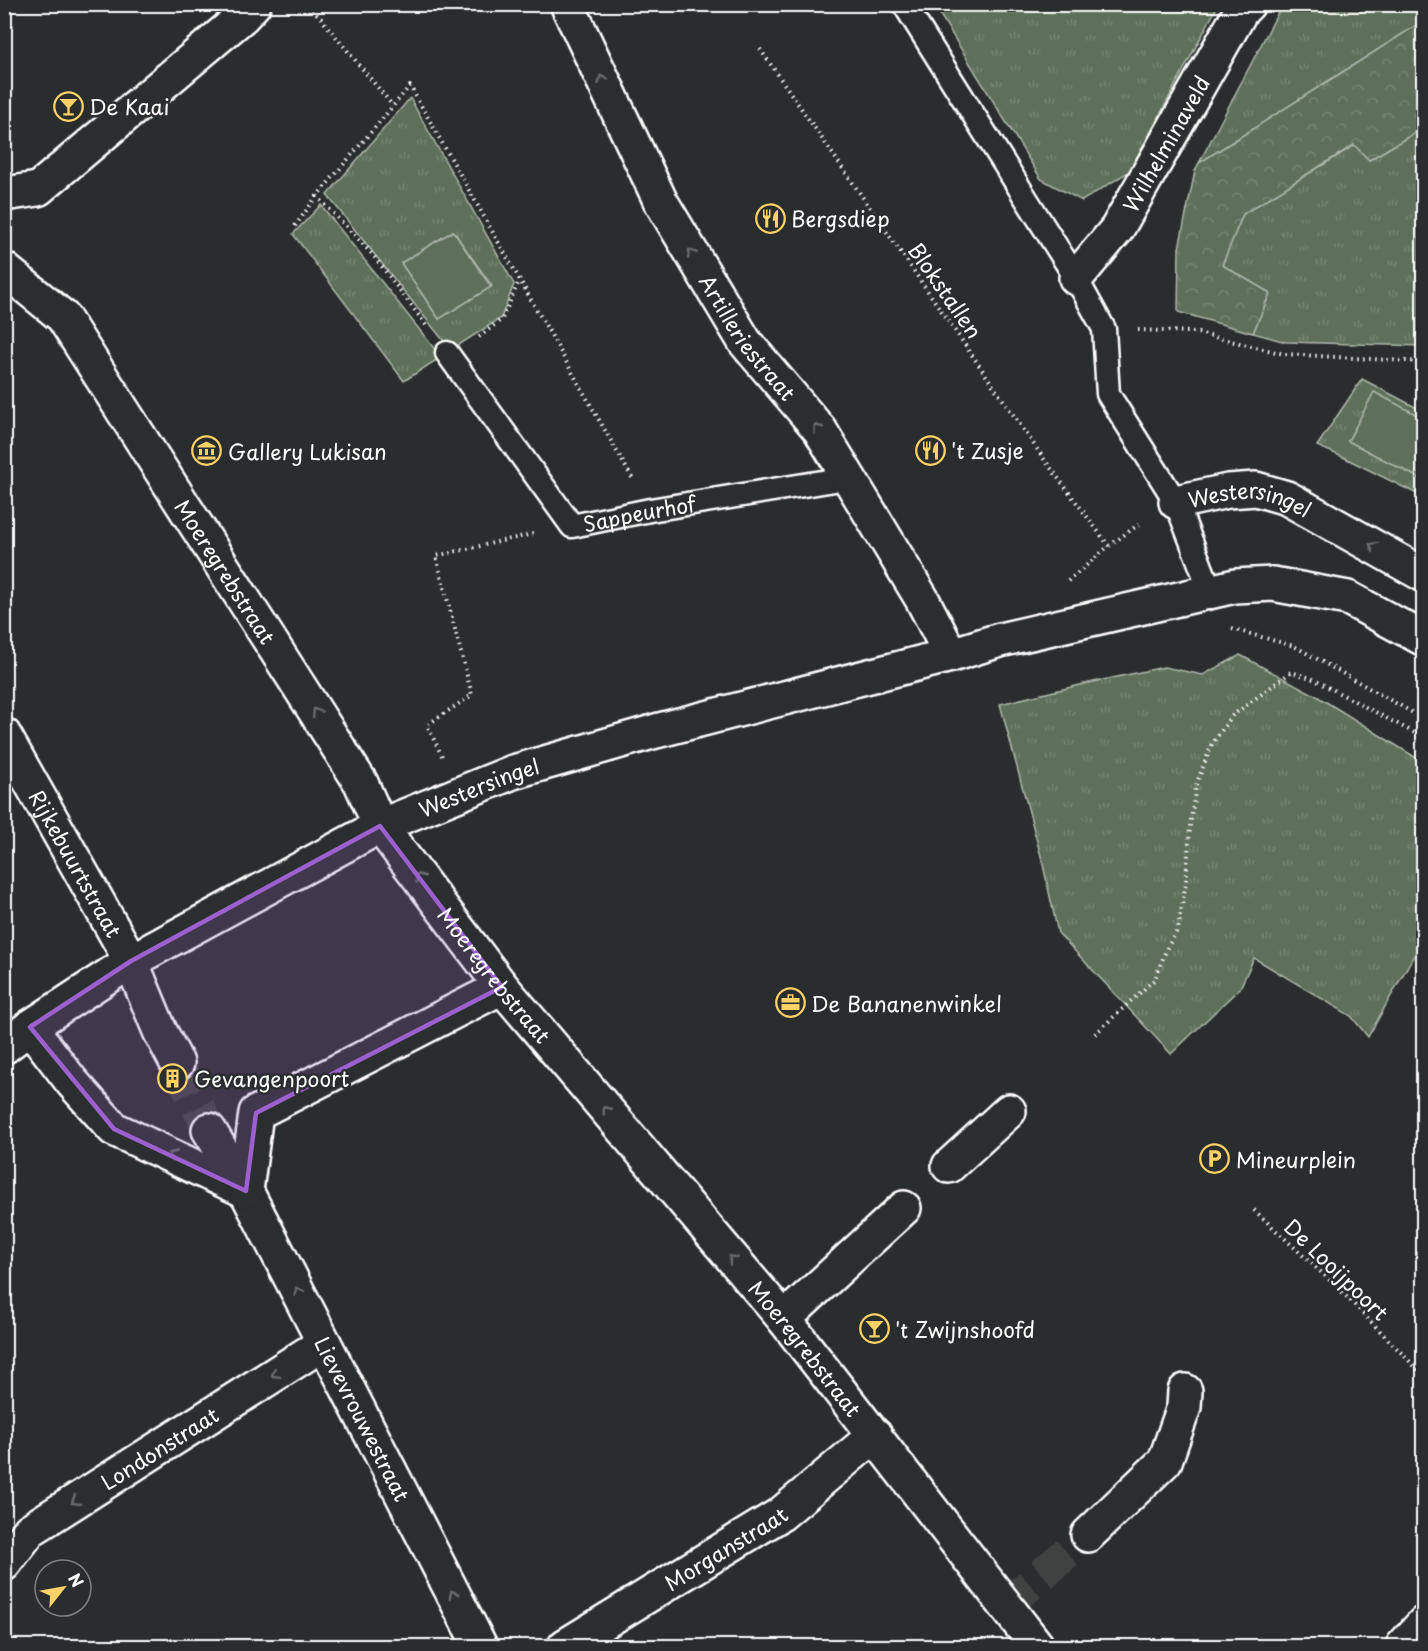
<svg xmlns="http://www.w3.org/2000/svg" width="1428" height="1651" font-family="'Playpen Sans',sans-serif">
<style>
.grass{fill:url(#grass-tufts);stroke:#aeb8ac;stroke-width:1.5;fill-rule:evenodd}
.forest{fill:url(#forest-crowns);stroke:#aeb8ac;stroke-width:1.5}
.park{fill:#5e705a;stroke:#aeb8ac;stroke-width:1.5}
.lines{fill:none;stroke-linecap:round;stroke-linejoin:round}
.street-tunnel{stroke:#3f4243;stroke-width:33;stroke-dasharray:33 16;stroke-linecap:butt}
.lane-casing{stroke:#fff;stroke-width:27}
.street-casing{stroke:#fff;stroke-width:38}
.secondary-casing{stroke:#fff;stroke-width:38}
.path{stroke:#fff;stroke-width:4;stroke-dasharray:1.5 4.5;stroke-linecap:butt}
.lane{stroke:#2a2d2e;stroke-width:22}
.street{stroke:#2a2d2e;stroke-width:33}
.secondary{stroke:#2a2d2e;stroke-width:33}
.oneway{stroke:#6a6c6d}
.marked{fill:#9c61cf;fill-opacity:0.2;stroke:#9c61cf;stroke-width:4.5;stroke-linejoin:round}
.labels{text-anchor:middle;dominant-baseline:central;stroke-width:5;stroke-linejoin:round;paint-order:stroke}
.poi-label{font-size:21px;fill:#fff;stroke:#2a2d2e;text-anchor:start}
.street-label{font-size:21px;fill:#fff;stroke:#2a2d2e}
</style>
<defs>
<pattern id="grass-tufts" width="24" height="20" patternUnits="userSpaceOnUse" patternTransform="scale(1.5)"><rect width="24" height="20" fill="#5e705a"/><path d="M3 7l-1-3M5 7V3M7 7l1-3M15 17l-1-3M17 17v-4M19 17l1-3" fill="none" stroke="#768573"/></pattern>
<pattern id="forest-crowns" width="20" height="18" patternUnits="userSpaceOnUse" patternTransform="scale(1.5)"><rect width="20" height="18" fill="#5e705a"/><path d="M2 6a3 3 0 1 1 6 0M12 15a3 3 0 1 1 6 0" fill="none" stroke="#768573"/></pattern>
</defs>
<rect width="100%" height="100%" fill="#2a2d2e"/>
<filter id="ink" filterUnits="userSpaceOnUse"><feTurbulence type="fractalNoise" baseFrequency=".0167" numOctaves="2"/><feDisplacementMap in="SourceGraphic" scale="12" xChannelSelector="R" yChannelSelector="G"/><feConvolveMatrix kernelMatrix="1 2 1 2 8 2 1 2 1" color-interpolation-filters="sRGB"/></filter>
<g filter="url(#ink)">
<path class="grass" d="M934 5H1218L1130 171 1082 201 1041 179Z
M1282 5H1423V21L1199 163Z
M410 98 514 284 501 318 451 350 327 195ZM453 231 492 286 439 319 401 263Z
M1423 128V346L1286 342 1253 333 1270 293 1222 265 1243 214 1355 145 1369 160Z
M321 205 441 357 404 381 293 234Z
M1362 379 1423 411V418L1374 393 1348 441 1423 480V497L1345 458 1317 446Z
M1240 655 1315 695 1423 762V939L1368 1037 1351 1016 1254 958 1240 988 1171 1054 1058 933 1042 860 1000 704 1084 684 1164 667 1203 675Z"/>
<path class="forest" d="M1423 21V128L1369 160 1354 145 1243 214 1222 265 1270 293 1253 333 1178 312 1179 248 1195 171 1199 163Z"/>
<path class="park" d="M453 231 491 287 439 319 401 263Z
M1374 392 1423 418V480L1348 441Z"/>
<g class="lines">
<path class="street-tunnel" d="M177 1063 209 1130
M1005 1606 1088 1535"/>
<defs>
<g id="lane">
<path d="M904 4 1076 278 1104 329 1108 394 1176 502 1210 590"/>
<path id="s1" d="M447 353 572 526 650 510 847 478"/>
</g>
<g id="street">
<path id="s2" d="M567 4 660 200 745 342 820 430 922 599 951 655"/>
<path d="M4 194 38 189 242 17 254 4"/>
<path id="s3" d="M4 269 63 317 361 783 380 826 502 987 784 1319 1037 1646"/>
<path id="s4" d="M1076 278 1117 229 1241 11 1248 4"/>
<path id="s5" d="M1176 502 1228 491 1256 489 1287 498 1424 575"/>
<path id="s6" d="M4 735 131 961 160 1031 177 1063"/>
<path id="s7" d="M30 1027 72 1082 114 1129 246 1191 480 1646"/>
<path d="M209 1130 246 1191"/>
<path d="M949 1166 1009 1111"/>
<path d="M246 1191 256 1113 502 987"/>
<path d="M784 1319 904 1208"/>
<path d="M1088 1535 1165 1461 1184 1407 1185 1391"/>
<path id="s8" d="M4 1564 30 1530 324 1343"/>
<path id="s9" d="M565 1646 781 1514 875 1435"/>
<path d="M1403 1646 1424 1623"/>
</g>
<g id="secondary">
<path id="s10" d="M4 1047 30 1027 131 961 380 826 513 772 656 731 951 655 1000 640 1235 586 1273 584 1348 598 1424 639"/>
</g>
</defs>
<use href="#lane" class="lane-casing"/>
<use href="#street" class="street-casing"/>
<use href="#secondary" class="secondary-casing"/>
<path class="path" d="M309 4 393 106
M760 49 1044 459 1109 546
M295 226 317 196
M426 325 373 255 317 196 410 86 632 478
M1138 330 1194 332 1284 354 1424 362
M479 337 502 319 520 279
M1068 581 1109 546 1142 522
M1232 629 1294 646 1424 719
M442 756 427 725 472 695 436 556 533 534
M1095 1034 1155 979 1167 948 1178 929 1186 882 1190 826 1196 785 1212 744 1232 716 1291 672 1311 678 1424 738
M1254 1210 1338 1288 1424 1376"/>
<use href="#lane" class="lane"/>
<use href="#street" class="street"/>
<use href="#secondary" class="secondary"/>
</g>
<defs><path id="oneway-chevron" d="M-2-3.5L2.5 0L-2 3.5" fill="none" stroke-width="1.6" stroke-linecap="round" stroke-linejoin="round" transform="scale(1.5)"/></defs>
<g class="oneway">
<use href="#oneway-chevron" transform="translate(602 79) rotate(-115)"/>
<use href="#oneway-chevron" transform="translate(691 253) rotate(-121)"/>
<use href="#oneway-chevron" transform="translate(817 428) rotate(-127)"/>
<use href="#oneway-chevron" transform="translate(1373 546) rotate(-151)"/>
<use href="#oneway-chevron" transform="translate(316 712) rotate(-123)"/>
<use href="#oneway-chevron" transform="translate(419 877) rotate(-127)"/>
<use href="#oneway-chevron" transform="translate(606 1110) rotate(-130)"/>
<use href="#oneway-chevron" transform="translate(172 1155) rotate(-155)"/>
<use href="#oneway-chevron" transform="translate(732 1259) rotate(-131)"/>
<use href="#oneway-chevron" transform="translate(298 1291) rotate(-117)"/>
<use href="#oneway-chevron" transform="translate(275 1374) rotate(148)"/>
<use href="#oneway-chevron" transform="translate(75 1501) rotate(148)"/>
<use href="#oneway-chevron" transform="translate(453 1594) rotate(-117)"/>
</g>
</g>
<path class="marked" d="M380 826 502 987 256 1113 246 1191 114 1129 30 1027 131 961Z"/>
<defs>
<symbol id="bar-ring" viewBox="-11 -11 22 22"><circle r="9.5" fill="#2a2d2e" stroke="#ffd166" stroke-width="1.5"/><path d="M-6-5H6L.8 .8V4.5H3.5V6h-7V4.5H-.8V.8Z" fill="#ffd166"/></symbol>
<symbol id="restaurant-ring" viewBox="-11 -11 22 22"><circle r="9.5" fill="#2a2d2e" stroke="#ffd166" stroke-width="1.5"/><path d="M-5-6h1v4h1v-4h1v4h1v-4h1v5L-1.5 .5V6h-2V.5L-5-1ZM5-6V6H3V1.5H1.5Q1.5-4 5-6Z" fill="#ffd166"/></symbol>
<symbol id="museum-ring" viewBox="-11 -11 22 22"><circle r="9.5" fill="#2a2d2e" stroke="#ffd166" stroke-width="1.5"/><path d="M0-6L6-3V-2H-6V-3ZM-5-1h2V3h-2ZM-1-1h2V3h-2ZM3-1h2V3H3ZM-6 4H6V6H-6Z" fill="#ffd166"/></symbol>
<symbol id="office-ring" viewBox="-11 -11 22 22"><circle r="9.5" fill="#2a2d2e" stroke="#ffd166" stroke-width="1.5"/><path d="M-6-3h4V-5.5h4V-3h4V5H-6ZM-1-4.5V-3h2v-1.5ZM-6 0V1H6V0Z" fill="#ffd166"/></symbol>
<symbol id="building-ring" viewBox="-11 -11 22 22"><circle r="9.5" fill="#2a2d2e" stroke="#ffd166" stroke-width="1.5"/><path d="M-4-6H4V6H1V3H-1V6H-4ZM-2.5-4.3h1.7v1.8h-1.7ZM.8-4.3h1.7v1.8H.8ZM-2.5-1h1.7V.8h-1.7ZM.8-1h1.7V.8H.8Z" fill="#ffd166"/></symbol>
<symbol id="parking-ring" viewBox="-11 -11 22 22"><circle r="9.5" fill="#2a2d2e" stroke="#ffd166" stroke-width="1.5"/><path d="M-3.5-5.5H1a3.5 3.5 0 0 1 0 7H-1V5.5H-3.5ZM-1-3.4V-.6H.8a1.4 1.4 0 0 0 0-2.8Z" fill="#ffd166"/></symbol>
</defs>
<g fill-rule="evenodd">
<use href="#bar-ring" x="52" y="90" width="33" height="33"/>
<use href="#restaurant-ring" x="754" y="202" width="33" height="33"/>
<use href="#restaurant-ring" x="914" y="434" width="33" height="33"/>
<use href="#museum-ring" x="190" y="434" width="33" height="33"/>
<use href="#office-ring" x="774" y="986" width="33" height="33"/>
<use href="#building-ring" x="156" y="1062" width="33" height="33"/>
<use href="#parking-ring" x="1198" y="1142" width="33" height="33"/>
<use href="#bar-ring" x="858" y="1312" width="33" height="33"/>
</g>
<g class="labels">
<g class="poi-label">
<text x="89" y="106">De Kaai</text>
<text x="791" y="218">Bergsdiep</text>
<text x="951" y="450">'t Zusje</text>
<text x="228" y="451">Gallery Lukisan</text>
<text x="811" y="1003">De Bananenwinkel</text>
<text x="194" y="1078">Gevangenpoort</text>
<text x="1236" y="1159">Mineurplein</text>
<text x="895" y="1329">'t Zwijnshoofd</text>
</g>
<g class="street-label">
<text stroke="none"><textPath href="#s4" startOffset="162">Wilhelminaveld</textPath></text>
<text transform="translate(946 290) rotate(55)">Blokstallen</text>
<text stroke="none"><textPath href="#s2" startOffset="380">Artilleriestraat</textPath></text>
<text stroke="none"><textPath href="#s5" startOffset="76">Westersingel</textPath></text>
<text stroke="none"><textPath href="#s1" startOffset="282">Sappeurhof</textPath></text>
<text stroke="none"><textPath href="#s3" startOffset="378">Moeregrebstraat</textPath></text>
<text stroke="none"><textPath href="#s10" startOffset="543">Westersingel</textPath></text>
<text stroke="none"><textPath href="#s6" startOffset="147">Rijkebuurtstraat</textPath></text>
<text stroke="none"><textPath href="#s3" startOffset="864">Moeregrebstraat</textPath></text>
<text transform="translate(1337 1269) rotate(44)">De Looijpoort</text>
<text stroke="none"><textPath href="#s3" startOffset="1350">Moeregrebstraat</textPath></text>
<text stroke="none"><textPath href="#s7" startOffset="534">Lievevrouwestraat</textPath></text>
<text stroke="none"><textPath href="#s8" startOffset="196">Londonstraat</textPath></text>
<text stroke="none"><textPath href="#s9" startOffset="188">Morganstraat</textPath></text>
</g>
</g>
<rect width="1428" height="1651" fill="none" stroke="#2a2d2e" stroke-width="24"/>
<rect x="12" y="12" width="1404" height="1627" fill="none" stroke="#fff" stroke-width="2" filter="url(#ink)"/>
<g transform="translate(63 1588) rotate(59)"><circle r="28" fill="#2a2d2e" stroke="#7f8182" stroke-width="1.5"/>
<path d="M0-4.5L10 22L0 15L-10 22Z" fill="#ffd166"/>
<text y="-9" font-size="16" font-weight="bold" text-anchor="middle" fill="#ffffff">N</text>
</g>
</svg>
